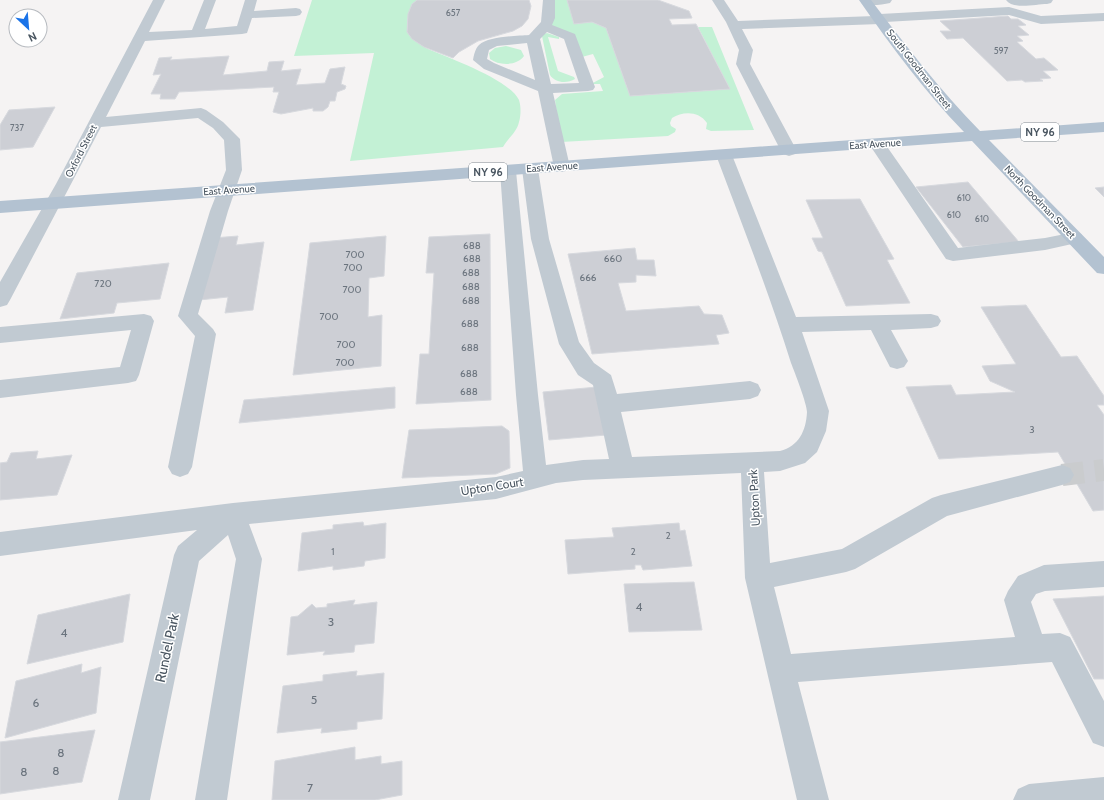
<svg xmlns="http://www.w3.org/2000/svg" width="1104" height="800" font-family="Cabin,sans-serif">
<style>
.green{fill:#c3f1d5}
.building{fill:#cdcfd5;stroke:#d7d9de}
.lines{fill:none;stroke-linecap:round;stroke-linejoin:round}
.minor-tunnel{stroke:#caccce;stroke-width:22;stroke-dasharray:22 11;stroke-linecap:butt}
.minor{fill:#c1cad2;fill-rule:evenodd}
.major{fill:#b3c2d1;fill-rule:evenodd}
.labels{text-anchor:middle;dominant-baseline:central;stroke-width:3;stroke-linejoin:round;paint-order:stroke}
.far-number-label{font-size:9px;fill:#6b747e}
.far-street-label{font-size:10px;fill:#4a5661;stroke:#fff}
.number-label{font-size:10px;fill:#6b747e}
.shield{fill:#fff;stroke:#808990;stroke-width:1}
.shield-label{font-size:11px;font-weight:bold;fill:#4a5661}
.street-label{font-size:12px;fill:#4a5661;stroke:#fff}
.near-number-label{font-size:12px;fill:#6b747e}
.near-street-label{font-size:14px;fill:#4a5661;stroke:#fff}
</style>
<rect width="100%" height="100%" fill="#f5f3f3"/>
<path class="green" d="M312 0H417C408 9 407 19 407 32 413 37 419 44 426 48 448 58 509 79 519 100 521 106 521 115 519 122 517 132 508 138 503 147L350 161 374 53 294 56Z
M552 0H567L592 22 606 28 630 96 730 89 698 27H712L754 130 711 131 706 129 707 123C699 111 683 111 672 118L670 123 671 126 676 129 675 132 668 136 561 142 555 100 562 94 603 91 600 84H591L604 77 593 54 578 58 573 36 548 26Z
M547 33 559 37V39L548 37 558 71 574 77 575 79C567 84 555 83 550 75L542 36 544 34Z
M506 46 521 50 524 56C517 66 499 66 490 59L489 53 495 48Z"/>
<path class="building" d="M417 0H529L531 6 528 19 522 26 513 31 478 41 459 52 453 58 424 47 412 39 407 32 408 14 412 4Z
M567 0H658L689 11 692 18 669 19 672 25 696 24 730 89 630 96 606 28 592 22 574 24Z
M1008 16 1011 19H1018L1026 25 1018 26 1029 35 1017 36 1023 41 1017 42 1036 59 1044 58 1058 70 1043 71 1051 78 1040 79 1043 81 1025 82 1022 80 1007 81 963 38 947 39 940 31H951L940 21Z
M229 56 223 75 267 71 269 62 284 61 281 71 301 69 296 85 325 83 330 69 345 67 341 84 346 86 345 89 337 92 335 101H330L328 107 323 111H313V108L281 114 273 112 279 92H273L274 87 179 92 175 99H160L161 94H151L161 74 153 75 159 58 172 57 170 60Z
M55 107 33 147 0 150V125L9 110Z
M968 182 1019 242 963 247 916 187Z
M1104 187V197L1095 188Z
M860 199 894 259 887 260 910 303 846 306 822 252 818 251 812 238H823L806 200Z
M490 234 491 400 416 404 420 354H429L434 273H426L429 237Z
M238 236 236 245 264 242 253 310 225 313 228 297 199 300 213 238Z
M386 236 384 276 369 278 368 317 382 315 381 366 293 375 310 243Z
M635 248 637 260H654L656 276 636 275V282L618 283 626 311 699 306 704 314 722 315 729 333 716 335 719 344 592 354 568 254Z
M169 263 160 299 117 303 114 313 60 319 77 273Z
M1026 305 1061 357 1077 356 1104 396V405H1097L1104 415V510L1093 511 1058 452 939 459 906 387 951 385 956 395 1015 392 990 381 982 366 1016 364 981 307Z
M395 387V408L239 423 244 400Z
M597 387 606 435 549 440 543 392Z
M502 426 509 431 510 468 496 474 402 478 409 430Z
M38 451 36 459 72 455 57 495 0 500V463L7 462 11 453Z
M363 522 364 526 386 523 385 558 365 561 364 566 333 570V566L298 571 302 533 333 529V525Z
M679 523 680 531 685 530 692 566 643 570 641 565H635V569L568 574 565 540 614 537 612 528Z
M694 582 702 630 629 632 624 584Z
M130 594 123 642 27 664 38 615Z
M1104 596V679H1094L1053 599Z
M355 600 353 605 377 602 374 643 355 645 354 652 323 655 325 651 287 655 291 617 298 616 312 604 316 608 327 607V604Z
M82 664 81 673 101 667 96 713 5 738 16 681Z
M357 671 356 676 384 673 382 719 357 722V729L321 733 322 728 277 733 283 686 323 681V675Z
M95 730 82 782 0 794V742Z
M355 747V760L381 756V764L402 761V795L375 800H272L275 761Z"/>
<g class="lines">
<path class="minor-tunnel" d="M1062 475 1104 470"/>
<path class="minor" d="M153 0H165L149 32 192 30 204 0H216L205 29 237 26 245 0H257L254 11 296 8 300 9 302 12 300 15 296 16 252 18 247 33 242 34 145 41 106 117 201 108 206 110 223 122 240 139 242 170 228 211 198 314 213 329 216 334 192 467 188 474 180 477 172 474 168 467 195 336 178 316 210 211 226 170 224 140 213 128 198 118 101 127 10 300 7 305 0 307V282L56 184Z
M543 0H555V18L552 25 575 34 595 87 593 90 588 91 553 93 570 167 568 170 562 172 556 170 554 167 538 91 484 69 473 60C474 55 475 49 479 45 488 36 517 36 529 35L541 22ZM547 32 564 39 579 83 551 84 540 39ZM527 43 535 80 494 63 487 59 489 50 497 46Z
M712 0H724L738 21 875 16 880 14 1009 7 1041 16 1104 13V21L1041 24 1009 15 885 22 880 24 742 29 753 50 750 64 797 151 795 154 789 156 783 154 781 151 736 64 739 50 726 22Z
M861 0H892L890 3C882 5 870 6 862 4Z
M1006 0H1053L1051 3 1047 4C1036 4 1013 10 1006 0Z
M877 139 883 141 958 248 1045 238 1075 232 1081 234 1084 238 1081 242 1045 250 953 261 946 259 869 144 871 141Z
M724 150 730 152 732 155 796 317 931 314 938 316 941 321 938 326 931 328 891 330 908 361 904 367 897 369 890 367 871 330 802 332 829 411 826 431 817 452 805 463 780 471 764 472 770 563 842 549 932 498 941 495 1062 465 1070 468 1074 475 1070 482 1062 485 947 516 855 569 846 572 774 587 791 654 1015 637 1004 600 1008 591 1018 576 1044 565 1104 561V587L1045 591 1036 594 1031 602 1042 634 1060 633 1070 637 1104 701V747L1093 743 1052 662 798 682 829 800H797L745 578 741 473 583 480 556 483 496 499 249 524 262 559 227 800H195L236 559 228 535 199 561 150 800H118L174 555 178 546 197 530 0 556V532L233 503 496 477 523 471 516 395 500 171 502 167 508 166 514 167 516 171 538 395 546 465 583 460 609 459 593 385 578 375 559 344 531 239 522 169 524 166 530 164 536 166 538 169 549 239 579 342 594 363 611 375 617 394 750 381 758 384 761 390 758 396 750 399 621 412 632 457 780 451C799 446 806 431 807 412 807 404 795 373 791 363 769 293 742 224 716 155L718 152Z
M144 314 151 316 154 321 139 375 136 381 128 383 0 398V380L120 367 131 330 0 343V327Z
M1104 777V800H1013L1018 789 1029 784Z"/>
<path class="major" d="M859 0H871C906 46 940 90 980 131L1104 122V132L989 140 1104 257V274L1097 273 972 141 0 213V201L964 132C925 92 891 46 859 0Z"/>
</g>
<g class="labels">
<g class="far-number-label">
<text x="453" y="12">657</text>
<text x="1001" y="50">597</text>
<text x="17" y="127">737</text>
<text x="964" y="197">610</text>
<text x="954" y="214">610</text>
<text x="982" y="218">610</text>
</g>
<g class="far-street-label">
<text transform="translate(919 69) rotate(52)">South Goodman Street</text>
<text transform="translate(875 144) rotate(-4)">East Avenue</text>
<text transform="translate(81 151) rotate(-63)">Oxford Street</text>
<text transform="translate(552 167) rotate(-4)">East Avenue</text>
<text transform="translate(229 190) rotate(-4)">East Avenue</text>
<text transform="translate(1040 202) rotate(46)">North Goodman Street</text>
</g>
<g class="number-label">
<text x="472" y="245">688</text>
<text x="355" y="254">700</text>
<text x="472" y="258">688</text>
<text x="613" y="258">660</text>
<text x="353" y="267">700</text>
<text x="471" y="272">688</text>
<text x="588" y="277">666</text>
<text x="103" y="283">720</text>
<text x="471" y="286">688</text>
<text x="352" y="289">700</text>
<text x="471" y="300">688</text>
<text x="329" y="316">700</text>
<text x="470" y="323">688</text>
<text x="346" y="344">700</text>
<text x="470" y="347">688</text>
<text x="345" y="362">700</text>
<text x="469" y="373">688</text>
<text x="469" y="391">688</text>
<text x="1032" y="429">3</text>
<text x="668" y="535">2</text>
<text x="333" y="551">1</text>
<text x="633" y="551">2</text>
</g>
<g class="shield">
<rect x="1021" y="123" width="38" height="18" rx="3"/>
<rect x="469" y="163" width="38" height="18" rx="3"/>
</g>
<g class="shield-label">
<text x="1040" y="132">NY 96</text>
<text x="488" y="172">NY 96</text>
</g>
<g class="street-label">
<text transform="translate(492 486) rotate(-9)">Upton Court</text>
<text transform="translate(754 498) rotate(-93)">Upton Park</text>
</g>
<g class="near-number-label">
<text x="639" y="606">4</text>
<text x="331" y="621">3</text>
<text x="64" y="632">4</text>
<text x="314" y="699">5</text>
<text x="36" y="702">6</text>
<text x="61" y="752">8</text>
<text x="56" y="770">8</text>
<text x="24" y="771">8</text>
<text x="310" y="787">7</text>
</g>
<g class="near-street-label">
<text transform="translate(167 648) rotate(-78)">Rundel Park</text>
</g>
</g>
<g transform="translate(28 28) rotate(154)"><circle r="19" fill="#ffffff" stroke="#b7bbc0"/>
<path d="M0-3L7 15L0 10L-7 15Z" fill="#1a73e8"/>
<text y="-6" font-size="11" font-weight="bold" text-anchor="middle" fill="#4a5661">N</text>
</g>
</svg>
